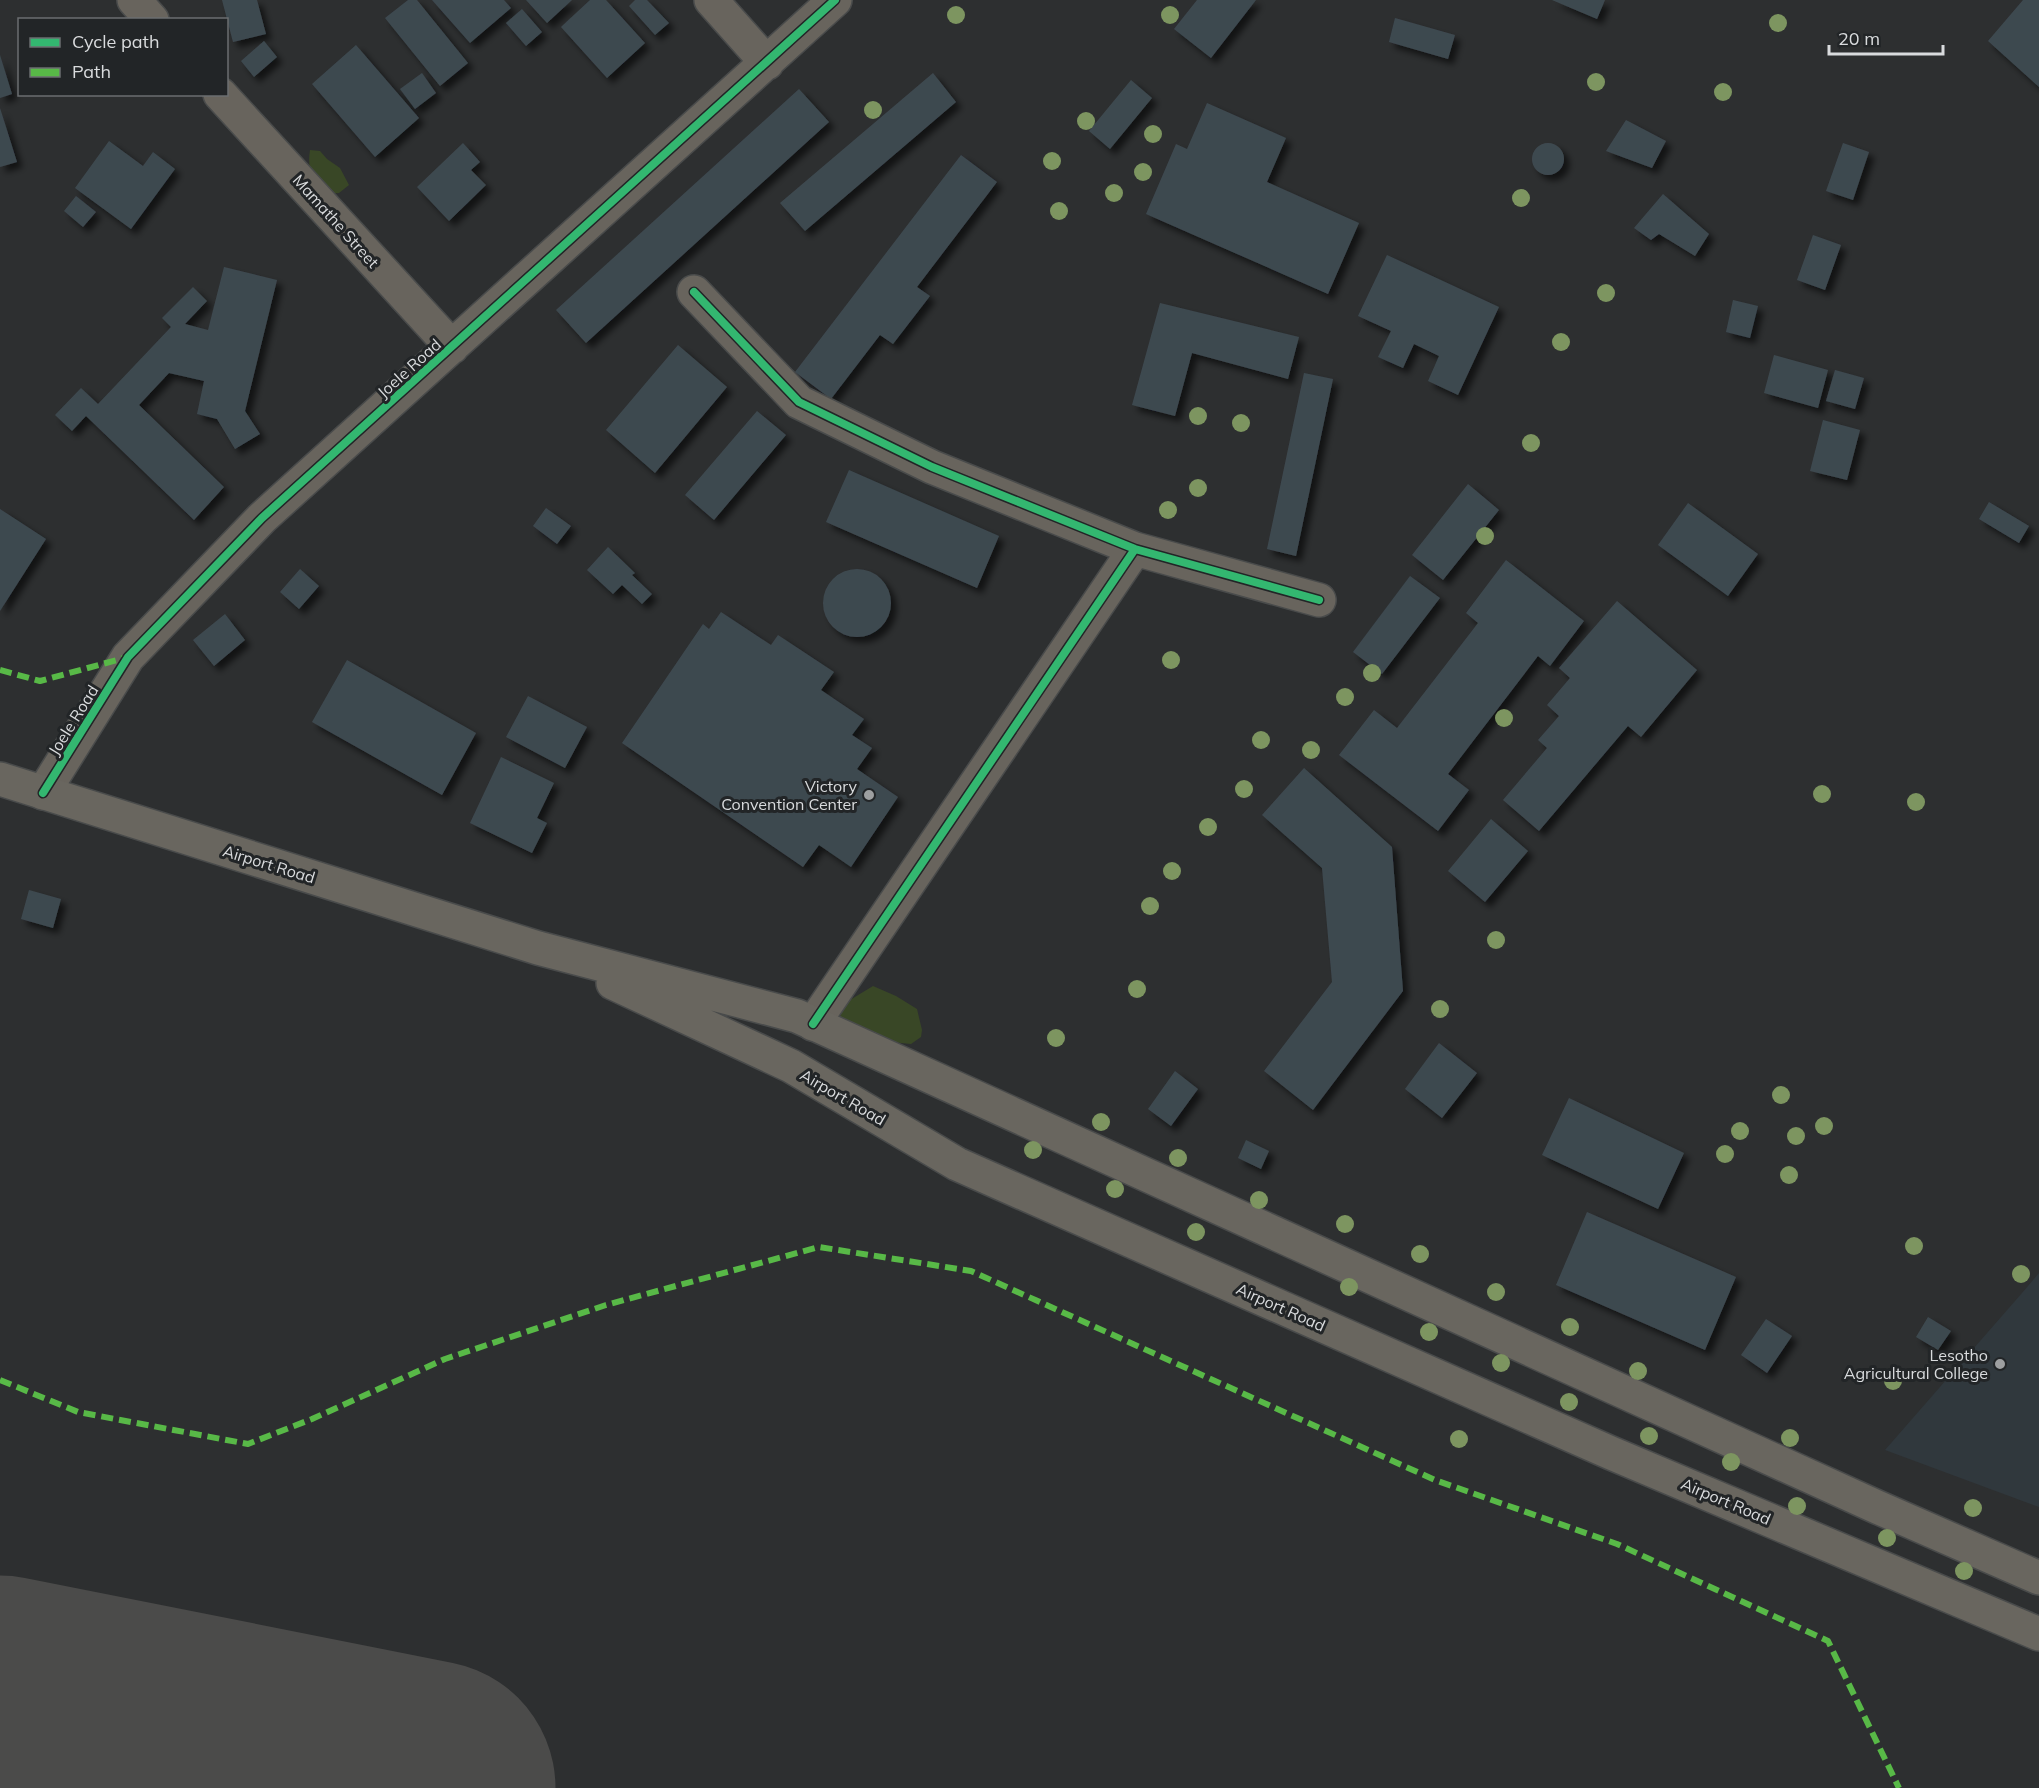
<svg xmlns="http://www.w3.org/2000/svg" width="2039" height="1788" font-family="Mulish,sans-serif">
<style>
.built{fill:#30383d}
.green{fill:#394726}
.lines{fill:none;stroke-linecap:round;stroke-linejoin:round}
.runway{stroke:#4b4b4a;stroke-width:255}
.building{fill:#3e4950;filter:url(#shadow)}
.minor-casing{stroke:#494b4b;stroke-width:36}
.secondary-casing{stroke:#494b4b;stroke-width:36}
.minor{stroke:#68645d;stroke-width:33}
.secondary{stroke:#69665f;stroke-width:33}
.quiet{stroke:#58b947;stroke-width:6;stroke-dasharray:12 6;stroke-linecap:butt}
.cycleway-casing{stroke:#222527;stroke-width:11}
.cycleway{stroke:#33b770;stroke-width:8}
.tree{fill:#7d9560}
.poi-dot{fill:#9d9fa0;stroke:#222527;stroke-width:2}
.labels{text-anchor:middle;dominant-baseline:central;stroke-width:6;stroke-linejoin:round;paint-order:stroke}
.street-label{font-size:16px;fill:#d9dbdd;stroke:#222527}
.poi-label{font-size:16px;fill:#d9dbdd;stroke:#222527;text-anchor:end}
</style>
<defs>
<filter id="shadow"><feDropShadow dx="5.5" dy="5.5" stdDeviation="3" flood-color="#0009"/></filter>
</defs>
<rect width="100%" height="100%" fill="#2d2f30"/>
<path class="built" d="M2039 1273V1507L1885 1450 2022 1293Z"/>
<path class="green" d="M310 150 320 151 327 159 340 168 349 185 339 193 325 194C312 179 307 170 310 150Z
M873 986 896 996 917 1009 922 1030 921 1037 911 1044 891 1042 839 1019 845 1003Z"/>
<g class="lines">
<path class="runway" d="M0 1703 428 1788"/>
</g>
<path class="building" d="M222 0H257L266 34 233 42Z
M408 0H417L468 63 440 86 385 18Z
M432 0H504L511 8 470 43Z
M526 0H572L547 23Z
M590 0H606L645 43 607 78 561 27Z
M635 0H647L669 23 655 35 629 6Z
M1197 0H1256L1211 58 1174 29Z
M1552 0H1605L1597 19Z
M2023 0H2039V87L1988 41Z
M522 9 542 32 526 46 506 23Z
M1395 18 1455 35 1448 59 1389 42Z
M264 41 277 57 254 77 241 61Z
M356 45 419 118 375 157 312 84Z
M0 55 12 94 0 98Z
M422 73 436 93 415 109 400 89Z
M933 73 956 102 805 231 780 203Z
M1131 80 1152 98 1110 149 1089 131Z
M799 89 829 122 586 343 556 310Z
M1207 103 1286 138 1267 182 1359 223 1328 294 1146 214 1176 144 1187 149Z
M0 108 17 162 0 167Z
M1626 120 1666 141 1652 168 1606 151Z
M109 141 143 166 153 152 175 169 131 229 75 188Z
M1532 159a16 16 0 1 1 32 0a16 16 0 1 1-32 0Z
M463 143 480 162 471 170 486 185 449 221 417 187Z
M1843 143 1869 152 1853 200 1826 191Z
M961 155 997 182 917 287 930 296 893 344 880 335 831 399 795 372Z
M1663 194 1709 234 1695 256 1659 234 1651 240 1634 228Z
M76 196 96 212 83 227 64 211Z
M1813 235 1841 245 1825 290 1797 280Z
M1387 255 1499 307 1458 395 1428 381 1439 356 1414 344 1403 368 1378 357 1391 331 1358 316Z
M224 267 277 280 245 411 260 434 235 449 217 419 197 414 204 381 169 373 139 405 224 487 194 520 86 416 72 431 55 415 81 388 98 404 171 327 162 318 193 287 207 301 185 324 208 330Z
M1733 300 1758 306 1750 338 1726 332Z
M1160 303 1299 337 1288 379 1192 353 1175 416 1132 405Z
M678 345 727 387 655 473 606 430Z
M1774 355 1828 370 1818 408 1764 393Z
M1835 370 1864 378 1855 409 1826 401Z
M1304 373 1333 379 1296 556 1267 549Z
M757 411 786 435 714 520 685 495Z
M1823 420 1860 430 1847 480 1810 471Z
M849 470 999 536 977 588 826 522Z
M1468 484 1499 510 1443 580 1412 555Z
M1989 502 2029 526 2019 543 1979 519Z
M1688 503 1758 554 1728 596 1658 545Z
M546 508 571 526 557 544 533 526Z
M0 509 46 539 0 611Z
M608 547 635 573 632 575 652 594 642 604 622 585 613 594 587 570Z
M1506 560 1584 621 1550 666 1538 656 1448 774 1469 790 1438 831 1339 755 1374 710 1397 728 1478 623 1466 613Z
M300 569 319 586 299 609 280 592Z
M823 603a34 34 0 1 1 68 0a34 34 0 1 1-68 0Z
M1410 576 1440 598 1382 674 1353 652Z
M1617 601 1697 670 1641 737 1628 726 1539 831 1503 800 1547 748 1538 740 1559 716 1547 705 1570 678 1559 668Z
M721 612 771 645 778 635 834 672 821 690 864 719 852 735 872 748 857 769 898 797 851 867 819 845 803 867 622 743 703 624 709 629Z
M225 614 245 640 214 666 193 640Z
M347 660 476 733 442 795 312 722Z
M528 696 587 727 565 768 506 737Z
M501 757 554 783 537 818 547 823 532 853 470 823Z
M1304 768 1392 847 1403 991 1313 1110 1264 1071 1332 982 1322 868 1262 815Z
M1491 819 1528 851 1485 902 1448 871Z
M29 890 61 899 53 928 21 919Z
M1439 1043 1477 1073 1442 1118 1405 1089Z
M1175 1071 1198 1089 1171 1126 1148 1109Z
M1569 1098 1684 1153 1658 1209 1542 1155Z
M1246 1140 1269 1151 1261 1169 1238 1158Z
M1587 1212 1736 1277 1705 1350 1556 1285Z
M1928 1317 1951 1331 1938 1350 1916 1337Z
M1766 1319 1792 1336 1767 1373 1741 1355Z"/>
<g class="lines">
<defs>
<path id="minor" d="M134 0 152 20
M711 0 767 63
M220 94 452 347
M694 292 799 402 932 467 1135 549 1319 600
M43 793 128 657 262 518 835 0
M813 1024 1135 549"/>
<path id="secondary" d="M0 779 538 948 797 1016 1877 1507 2039 1578
M613 983 791 1066 957 1164 1611 1453 2039 1634"/>
</defs>
<use href="#minor" class="minor-casing"/>
<use href="#secondary" class="secondary-casing"/>
<use href="#minor" class="minor"/>
<use href="#secondary" class="secondary"/>
<path class="quiet" d="M0 670 40 681 128 657
M0 1380 78 1412 248 1444 312 1419 445 1359 606 1305 819 1247 971 1271 1435 1480 1617 1544 1828 1641 1899 1788"/>
<defs>
<path id="cycleway" d="M694 292 799 402 932 467 1135 549 1319 600
M43 793 128 657 262 518 835 0
M813 1024 1135 549"/>
</defs>
<use href="#cycleway" class="cycleway-casing"/>
<use href="#cycleway" class="cycleway"/>
</g>
<g class="tree">
<circle cx="956" cy="15" r="9"/>
<circle cx="1170" cy="15" r="9"/>
<circle cx="1778" cy="23" r="9"/>
<circle cx="1596" cy="82" r="9"/>
<circle cx="1723" cy="92" r="9"/>
<circle cx="873" cy="110" r="9"/>
<circle cx="1086" cy="121" r="9"/>
<circle cx="1153" cy="134" r="9"/>
<circle cx="1052" cy="161" r="9"/>
<circle cx="1143" cy="172" r="9"/>
<circle cx="1114" cy="193" r="9"/>
<circle cx="1521" cy="198" r="9"/>
<circle cx="1059" cy="211" r="9"/>
<circle cx="1606" cy="293" r="9"/>
<circle cx="1561" cy="342" r="9"/>
<circle cx="1198" cy="416" r="9"/>
<circle cx="1241" cy="423" r="9"/>
<circle cx="1531" cy="443" r="9"/>
<circle cx="1198" cy="488" r="9"/>
<circle cx="1168" cy="510" r="9"/>
<circle cx="1485" cy="536" r="9"/>
<circle cx="1171" cy="660" r="9"/>
<circle cx="1372" cy="673" r="9"/>
<circle cx="1345" cy="697" r="9"/>
<circle cx="1504" cy="718" r="9"/>
<circle cx="1261" cy="740" r="9"/>
<circle cx="1311" cy="750" r="9"/>
<circle cx="1244" cy="789" r="9"/>
<circle cx="1822" cy="794" r="9"/>
<circle cx="1916" cy="802" r="9"/>
<circle cx="1208" cy="827" r="9"/>
<circle cx="1172" cy="871" r="9"/>
<circle cx="1150" cy="906" r="9"/>
<circle cx="1496" cy="940" r="9"/>
<circle cx="1137" cy="989" r="9"/>
<circle cx="1440" cy="1009" r="9"/>
<circle cx="1056" cy="1038" r="9"/>
<circle cx="1781" cy="1095" r="9"/>
<circle cx="1101" cy="1122" r="9"/>
<circle cx="1824" cy="1126" r="9"/>
<circle cx="1740" cy="1131" r="9"/>
<circle cx="1796" cy="1136" r="9"/>
<circle cx="1033" cy="1150" r="9"/>
<circle cx="1725" cy="1154" r="9"/>
<circle cx="1178" cy="1158" r="9"/>
<circle cx="1789" cy="1175" r="9"/>
<circle cx="1115" cy="1189" r="9"/>
<circle cx="1259" cy="1200" r="9"/>
<circle cx="1345" cy="1224" r="9"/>
<circle cx="1196" cy="1232" r="9"/>
<circle cx="1914" cy="1246" r="9"/>
<circle cx="1420" cy="1254" r="9"/>
<circle cx="2021" cy="1274" r="9"/>
<circle cx="1349" cy="1287" r="9"/>
<circle cx="1496" cy="1292" r="9"/>
<circle cx="1570" cy="1327" r="9"/>
<circle cx="1429" cy="1332" r="9"/>
<circle cx="1501" cy="1363" r="9"/>
<circle cx="1638" cy="1371" r="9"/>
<circle cx="1893" cy="1381" r="9"/>
<circle cx="1569" cy="1402" r="9"/>
<circle cx="1649" cy="1436" r="9"/>
<circle cx="1790" cy="1438" r="9"/>
<circle cx="1459" cy="1439" r="9"/>
<circle cx="1731" cy="1462" r="9"/>
<circle cx="1797" cy="1506" r="9"/>
<circle cx="1973" cy="1508" r="9"/>
<circle cx="1887" cy="1538" r="9"/>
<circle cx="1964" cy="1571" r="9"/>
</g>
<g class="poi-dot">
<circle cx="869" cy="795" r="6"/>
<circle cx="2000" cy="1364" r="6"/>
</g>
<g class="labels">
<g class="street-label">
<text transform="translate(336 221) rotate(48)">Mamathe Street</text>
<text transform="translate(409 368) rotate(-42)">Joele Road</text>
<text transform="translate(73 720) rotate(-58)">Joele Road</text>
<text transform="translate(269 864) rotate(17)">Airport Road</text>
<text transform="translate(843 1097) rotate(30)">Airport Road</text>
<text transform="translate(1281 1307) rotate(24)">Airport Road</text>
<text transform="translate(1726 1501) rotate(23)">Airport Road</text>
</g>
<g class="poi-label">
<text x="857" y="786">Victory<tspan x="857" dy="18">Convention Center</tspan></text>
<text x="1988" y="1355">Lesotho<tspan x="1988" dy="18">Agricultural College</tspan></text>
</g>
</g>
<rect x="18" y="18" width="210" height="78" fill="#222527" stroke="#6b6e70" stroke-width="1.5"/>
<rect x="30" y="38" width="30" height="9" fill="#33b770" stroke="#6b6e70" stroke-width="1.5"/>
<text x="72" y="48" font-size="18" fill="#d9dbdd">Cycle path</text>
<rect x="30" y="68" width="30" height="9" fill="#58b947" stroke="#6b6e70" stroke-width="1.5"/>
<text x="72" y="78" font-size="18" fill="#d9dbdd">Path</text>
<path d="M1829 45v9h114v-9" fill="none" stroke="#d9dbdd" stroke-width="3"/>
<text x="1838" y="45" font-size="18" fill="#d9dbdd" stroke="#222527" stroke-width="4.5" paint-order="stroke">20 m</text>
</svg>
